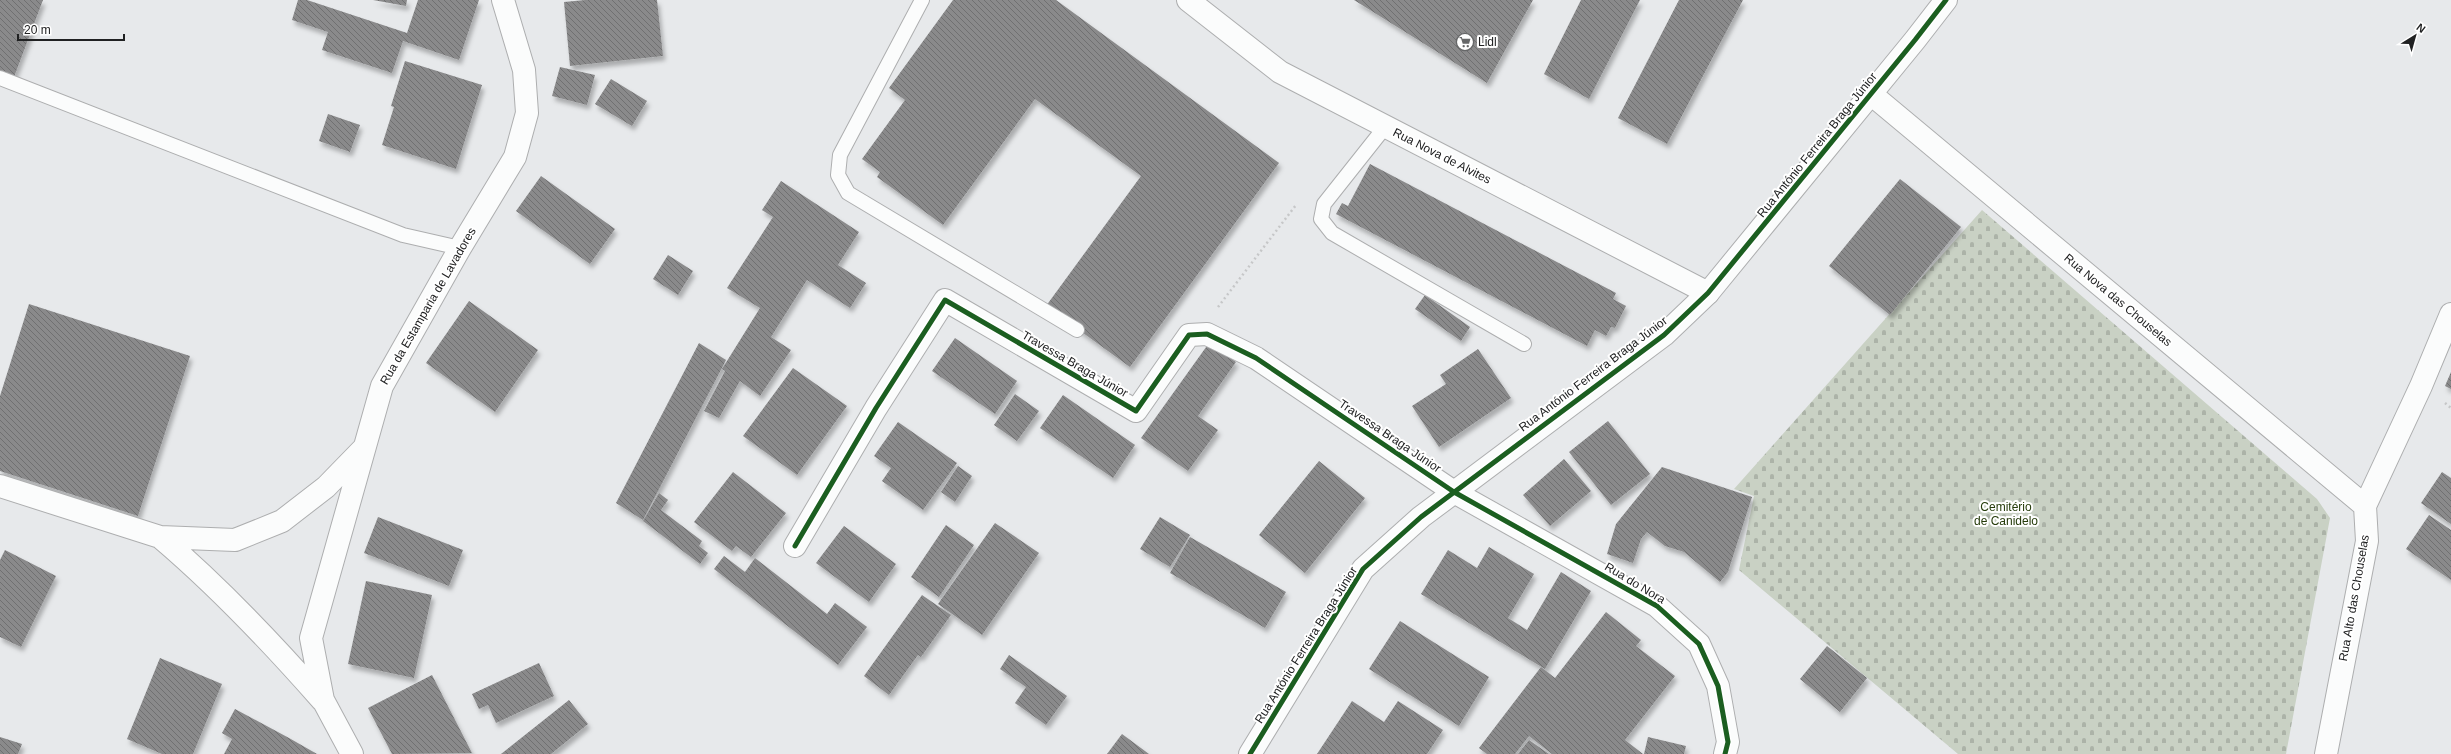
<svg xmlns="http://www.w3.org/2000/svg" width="2451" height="754" font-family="Arial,sans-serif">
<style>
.cemetery{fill:url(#cemetery-stones)}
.building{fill:url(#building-back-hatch);filter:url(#shadow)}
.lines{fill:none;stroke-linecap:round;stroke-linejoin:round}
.service-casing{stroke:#adaeaf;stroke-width:16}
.minor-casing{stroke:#adaeaf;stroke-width:24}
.tertiary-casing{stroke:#adaeaf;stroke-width:24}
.path{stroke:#c6c7c8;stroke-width:2.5;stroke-dasharray:2 3;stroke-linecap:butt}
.service{stroke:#fbfcfc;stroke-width:14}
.minor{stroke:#fbfcfc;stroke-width:22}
.tertiary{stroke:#fbfcfc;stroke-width:22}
.cycleway-casing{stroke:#fff;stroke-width:8}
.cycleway{stroke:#1b5e20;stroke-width:5}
.labels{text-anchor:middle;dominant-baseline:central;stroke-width:4;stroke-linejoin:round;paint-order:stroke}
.poi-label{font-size:12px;fill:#202122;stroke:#fff;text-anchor:start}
.street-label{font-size:12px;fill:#202122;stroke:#fff}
.park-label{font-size:12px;fill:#263c0b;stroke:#fff}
</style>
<defs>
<pattern id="cemetery-stones" width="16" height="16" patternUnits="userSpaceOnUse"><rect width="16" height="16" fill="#c9d1c4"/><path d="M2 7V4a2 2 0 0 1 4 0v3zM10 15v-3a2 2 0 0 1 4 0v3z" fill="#acb3a8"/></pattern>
<pattern id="building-back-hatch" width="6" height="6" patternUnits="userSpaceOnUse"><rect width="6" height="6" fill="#8a8a8b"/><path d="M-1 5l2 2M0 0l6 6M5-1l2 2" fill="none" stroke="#707071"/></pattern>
<filter id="shadow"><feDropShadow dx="2.5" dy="4.5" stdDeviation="2" flood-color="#0004"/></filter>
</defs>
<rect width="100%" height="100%" fill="#e7e9eb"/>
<path class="cemetery" d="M1982 210 2317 499 2330 518 2286 754H1958L1739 570 1754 496 1734 489Z"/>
<path class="building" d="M0 0H43L14 77 0 72Z
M298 0H307L407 33 418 0H479L459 60 403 41 392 73 322 50 328 32 292 20Z
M373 0H407L406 6Z
M585 0H657L663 56 570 66 564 2Z
M953 0H1056L1279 163 1130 367 1046 306 1141 176 1035 99 943 225 877 177 880 172 862 159 905 100 889 88Z
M1354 0H1533L1487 83Z
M1581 0H1640L1589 99 1544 74Z
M1679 0H1743L1667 144 1618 118Z
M405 61 482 85 456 169 382 145 394 107 391 106Z
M560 67 595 75 587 105 552 96Z
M611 79 647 101 632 126 595 104Z
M328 114 360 125 350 152 319 141Z
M1370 164 1616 293 1613 299 1626 306 1615 328 1611 327 1606 336 1595 330 1587 346 1336 214 1342 203 1348 206Z
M541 176 615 229 590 264 516 211Z
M1900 179 1961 227 1890 315 1829 266Z
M781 181 859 232 838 265 866 283 850 308 807 280 771 337 791 350 760 396 740 381 719 418 704 411 725 371 730 374 722 369 760 308 727 288 773 217 762 210Z
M668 255 693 271 678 295 653 279Z
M1425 295 1470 327 1461 341 1415 309Z
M469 301 538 350 495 412 426 363Z
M29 304 190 356 138 516 0 471V396Z
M955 338 1017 381 995 414 932 371Z
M699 343 726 360 643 520 616 503Z
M1209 343 1236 362 1198 416 1218 430 1188 471 1141 438Z
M1478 349 1511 398 1439 447 1412 406 1446 384 1440 375Z
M793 368 847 406 797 475 743 436Z
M2451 372V389L2445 386Z
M1015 394 1039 411 1017 441 994 425Z
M1063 395 1135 445 1113 478 1040 428Z
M1608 421 1650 474 1611 505 1569 452Z
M898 422 957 463 923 510 882 481 891 468 874 456Z
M1564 459 1591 491 1550 526 1523 495Z
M1319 461 1365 498 1305 573 1259 535Z
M958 466 972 476 955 502 941 492Z
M1662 467 1752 497 1728 572 1720 582 1684 552 1665 546 1647 532 1641 539 1633 563 1607 554 1616 524Z
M733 472 786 513 751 557 736 546 732 551 694 522Z
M2442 472 2451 478V524L2421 503Z
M659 493 668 500 661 510 702 541 699 546 708 553 700 564 643 521Z
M2429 515 2451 530V580L2406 549Z
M378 517 463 550 449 586 364 553Z
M1160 517 1190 535 1170 567 1140 549Z
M995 523 1039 553 982 635 938 604Z
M946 525 974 545 939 597 911 577Z
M844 526 896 564 869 602 816 563Z
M1190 537 1286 592 1265 628 1170 573Z
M1489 547 1534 574 1508 618 1527 630 1561 572 1591 591 1545 669 1421 594 1448 550 1477 568Z
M5 550 56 576 21 647 0 637V560Z
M724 556 745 572 755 558 827 614 835 603 867 627 838 665 714 569Z
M366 581 432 595 414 678 348 664Z
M922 595 951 615 921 657 918 655 889 695 864 676Z
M1606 612 1641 640 1636 646 1675 676 1625 740 1643 754H1552L1529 736 1515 754H1487L1479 748 1541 667 1555 678Z
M1400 621 1489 677 1459 726 1369 669Z
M1827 646 1867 678 1840 712 1800 679Z
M1009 655 1067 696 1046 725 1015 703 1026 687 1000 669Z
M160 658 222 684 193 754H162L127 739Z
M539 663 554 696 496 723 488 705 479 709 472 694Z
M432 675 472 753 392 754 368 708Z
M569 700 588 724 551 754H501Z
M1352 701 1384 722 1398 701 1443 730 1427 754H1317Z
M235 709 289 738 317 754H224L232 739 222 733Z
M1122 734 1149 754H1107Z
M0 737 22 744 18 754H0Z
M1648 737 1686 746 1684 754H1644Z
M1529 740 1549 754H1518Z"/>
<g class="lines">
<defs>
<path id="service" d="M922 0 840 155 838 175 848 193 1077 330
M0 78 403 235 460 248
M1385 127 1324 204 1321 219 1332 233 1524 344"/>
<path id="minor" d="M1188 0 1280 72 1708 293
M1871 94 2365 506
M0 486 160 537 235 540 282 521 326 487 363 449
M160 537C219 587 271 642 322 700
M795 546 876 408 945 300 1136 411 1189 335 1207 334 1256 358 1454 492 1657 606 1699 644 1718 686 1728 742 1725 754
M352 754 323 700 311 638 382 386 460 248 515 157 527 113 524 70 503 0
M2326 754 2367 541 2365 506 2421 386 2451 314"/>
<path id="tertiary" d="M1250 754 1363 569 1421 517 1664 335 1708 293 1915 40 1946 0"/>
</defs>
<use href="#service" class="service-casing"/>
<use href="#minor" class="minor-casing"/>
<use href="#tertiary" class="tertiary-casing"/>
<path class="path" d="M1218 307 1296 205
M2445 403 2451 408"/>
<use href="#service" class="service"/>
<use href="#minor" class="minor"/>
<use href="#tertiary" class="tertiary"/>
<defs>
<path id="cycleway" d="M795 546 876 408 945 300 1136 411 1189 335 1207 334 1256 358 1454 492 1657 606 1699 644 1718 686 1728 742 1725 754
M1250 754 1363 569 1421 517 1664 335 1708 293 1915 40 1946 0"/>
</defs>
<use href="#cycleway" class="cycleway-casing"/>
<use href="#cycleway" class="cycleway"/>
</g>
<defs>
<symbol id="supermarket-ring" viewBox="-11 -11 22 22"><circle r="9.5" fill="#fff" stroke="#666768" stroke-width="1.5"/><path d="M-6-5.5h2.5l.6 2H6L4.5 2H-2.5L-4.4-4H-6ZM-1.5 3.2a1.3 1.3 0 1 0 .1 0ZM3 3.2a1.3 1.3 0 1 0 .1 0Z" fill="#666768"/></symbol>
</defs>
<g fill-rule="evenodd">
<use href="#supermarket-ring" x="1455" y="32" width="20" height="20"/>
</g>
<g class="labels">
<g class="poi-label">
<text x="1478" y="42">Lidl</text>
</g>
<g class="street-label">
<text transform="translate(1817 145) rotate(-51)">Rua António Ferreira Braga Júnior</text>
<text transform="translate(1442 156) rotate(27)">Rua Nova de Alvites</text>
<text transform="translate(2118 300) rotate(40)">Rua Nova das Chouselas</text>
<text transform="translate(428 306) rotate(-60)">Rua da Estamparia de Lavadores</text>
<text transform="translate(1075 364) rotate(30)">Travessa Braga Júnior</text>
<text transform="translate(1593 374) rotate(-37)">Rua António Ferreira Braga Júnior</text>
<text transform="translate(1390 436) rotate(34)">Travessa Braga Júnior</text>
<text transform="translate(1635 583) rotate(31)">Rua do Nora</text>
<text transform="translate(2354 598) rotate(-80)">Rua Alto das Chouselas</text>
<text transform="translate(1306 645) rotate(-58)">Rua António Ferreira Braga Júnior</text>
</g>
<g class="park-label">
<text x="2006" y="507">Cemitério<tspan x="2006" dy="14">de Canidelo</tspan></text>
</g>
</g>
<g transform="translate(2415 36) rotate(37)" stroke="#ffffff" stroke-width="3" paint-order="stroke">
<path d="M0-3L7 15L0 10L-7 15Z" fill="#202122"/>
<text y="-6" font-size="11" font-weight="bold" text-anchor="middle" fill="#202122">N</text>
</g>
<path d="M18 34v6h106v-6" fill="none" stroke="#202122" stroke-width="2"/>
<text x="24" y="34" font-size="12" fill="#202122" stroke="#ffffff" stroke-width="3" paint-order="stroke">20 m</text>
</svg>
